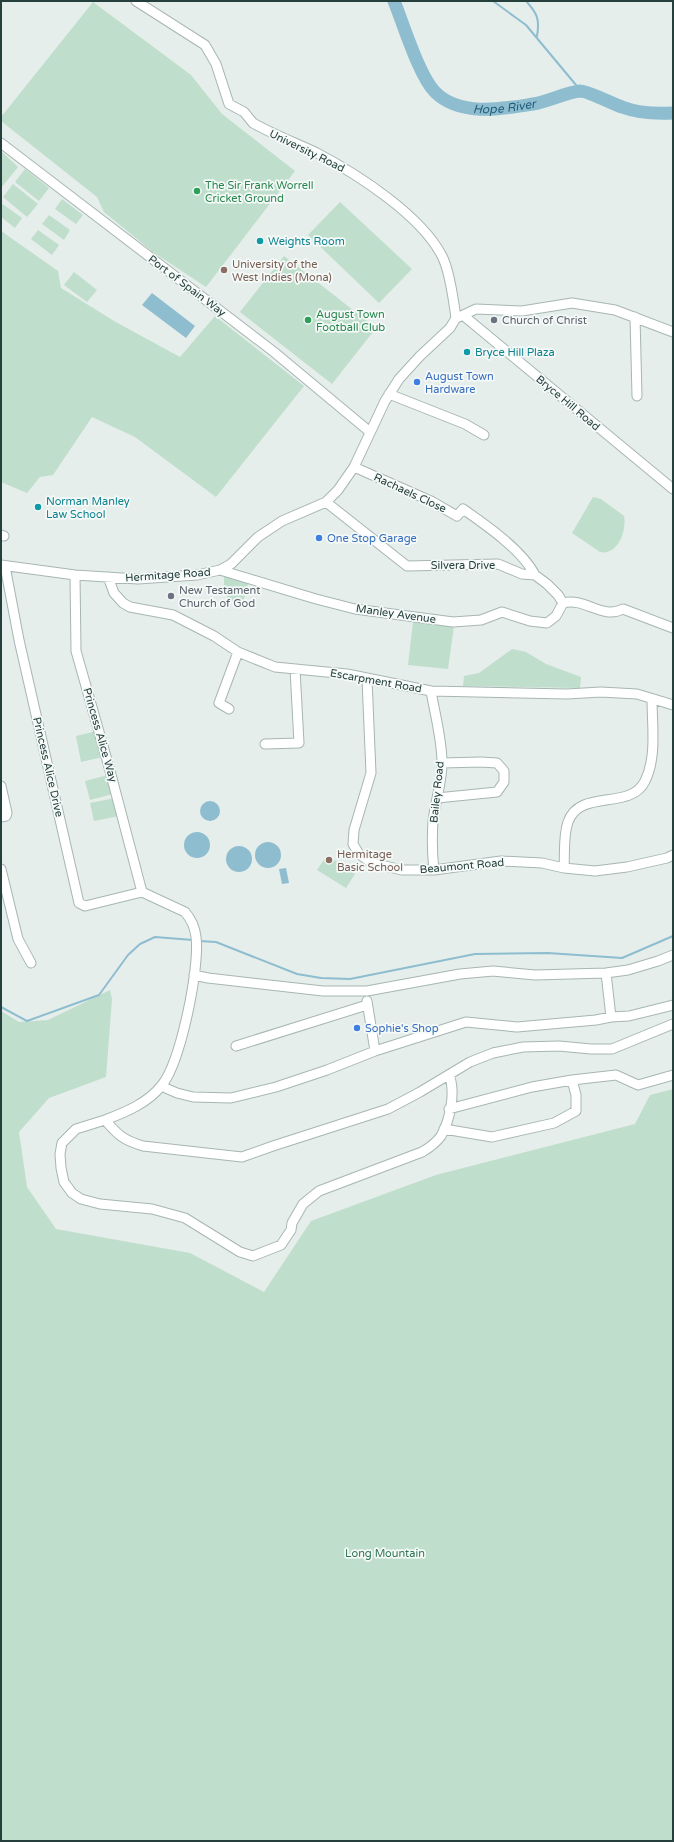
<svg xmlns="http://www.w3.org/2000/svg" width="674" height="1842" font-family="'Varela Round',sans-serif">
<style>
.green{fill:#bfdecc}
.water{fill:#8fbdd0}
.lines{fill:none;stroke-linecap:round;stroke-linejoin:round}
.stream{stroke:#8fbdd0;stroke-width:2}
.river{stroke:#8fbdd0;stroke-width:13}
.minor-casing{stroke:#a7b6b3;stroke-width:11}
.minor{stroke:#fff;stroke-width:9}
.leisure-dot{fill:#2e9e5b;stroke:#f5faf8;stroke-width:1.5}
.culture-dot{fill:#0f9aa8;stroke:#f5faf8;stroke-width:1.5}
.education-dot{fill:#8d6e63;stroke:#f5faf8;stroke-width:1.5}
.worship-dot{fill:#6b7280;stroke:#f5faf8;stroke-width:1.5}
.shop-dot{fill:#3f7fe0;stroke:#f5faf8;stroke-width:1.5}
.labels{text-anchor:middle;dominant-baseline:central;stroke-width:3.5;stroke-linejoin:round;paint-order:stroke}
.street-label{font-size:11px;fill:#243f3c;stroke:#f5faf8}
.leisure-label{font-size:11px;fill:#27864d;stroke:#f5faf8;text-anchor:start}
.culture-label{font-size:11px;fill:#0d838f;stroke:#f5faf8;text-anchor:start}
.education-label{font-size:11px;fill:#785e54;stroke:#f5faf8;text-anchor:start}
.worship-label{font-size:11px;fill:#5b616d;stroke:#f5faf8;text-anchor:start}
.shop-label{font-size:11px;fill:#366cbe;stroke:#f5faf8;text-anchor:start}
.park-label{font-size:11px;fill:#2f7555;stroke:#f5faf8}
.water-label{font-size:12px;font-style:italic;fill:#1f5d7a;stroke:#f5faf8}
</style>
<rect width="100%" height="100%" fill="#e5eeeb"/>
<path class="green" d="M93 2 191 75 222 114 295 171 206 287 153 252 104 212 97 197 1 121V117Z
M1 151 18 167 1 188Z
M25 169 49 188 39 201 15 182Z
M13 184 38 204 27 217 3 197Z
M62 199 83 215 76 224 55 209Z
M340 202 412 269 379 303 308 235Z
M1 203 22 218 15 228 1 217Z
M49 215 70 230 64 240 42 224Z
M38 230 59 245 52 255 31 239Z
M1 231 58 271 61 288 114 321 180 357 215 316 304 386 216 497 135 437 92 417 53 475 40 477 27 493 1 482Z
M284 256 376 328 332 384 240 312Z
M74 272 97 290 87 302 64 285Z
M593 497 601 499 624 516C627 530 618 556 600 552L572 533Z
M224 573 250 578 242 605 228 600 224 585Z
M413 622 454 626 448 669 408 665Z
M512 649 526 652 546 664 581 677 580 688 463 686 464 676 479 673Z
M97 731 103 757 81 762 76 736Z
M108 775 113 794 90 800 85 781Z
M115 798 119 816 94 821 90 803Z
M327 855 355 874 346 888 317 870Z
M110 990 112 999 106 1077 49 1098 19 1132 27 1187 56 1229 190 1253 264 1292 311 1221 436 1175 635 1124 650 1095 673 1089V1841H1V1011L19 1022 48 1020Z"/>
<path class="water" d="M152 293 195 326 186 338 142 305Z
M200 811a10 10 0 1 1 20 0a10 10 0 1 1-20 0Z
M184 845a13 13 0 1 1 26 0a13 13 0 1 1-26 0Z
M255 855a13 13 0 1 1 26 0a13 13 0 1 1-26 0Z
M226 859a13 13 0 1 1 26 0a13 13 0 1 1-26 0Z
M286 868 289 883 282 884 279 869Z"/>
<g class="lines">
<path class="stream" d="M493 1 526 25 581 91
M526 1C537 13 540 19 537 36
M199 941 216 942 297 974 321 978 350 979 475 954 548 953 622 958 673 936
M1 1007 27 1021 99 995 128 955 140 944 155 937 193 940"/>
<path class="river" id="s1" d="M394 1C403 23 419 76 435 92 460 117 502 109 533 104 547 102 567 92 580 91 588 91 613 104 622 107 638 113 656 114 673 113"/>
<defs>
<path id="minor" d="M136 1 205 45 216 64 229 104 244 112 253 123C274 135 296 143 317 153 357 174 421 215 442 256 449 269 454 303 456 318
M1 143 274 352 370 432
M464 316 673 489
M459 317 476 309 522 311 572 303 615 310 673 332
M635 317 637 396
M389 394 465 424 484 435
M354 467 431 501 457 516 463 509C486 525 522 550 535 575
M326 502 407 566 498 564 522 574 535 575 547 584 558 595 563 603C585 597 602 620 623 609L673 628
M1 535 4 536
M1 565 75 575 138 579 197 575 220 570 231 564 258 537 282 521 326 502 338 490 354 467 385 401 399 379 420 356 450 328 456 318
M5 566 19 640 79 903 85 906 142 892
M220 570 316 599 355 609 453 622 481 620 502 612 530 621 547 623 556 616 563 603
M75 575 76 651 109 767 142 892
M108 577 114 593 123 603 130 607 173 615 214 636 238 652 275 667 347 674 431 691 567 694 601 692 637 694 673 705
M367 679 371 773 354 830 353 844 359 854 372 863 402 870H434L501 861 542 863 564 868 595 871 627 867 667 858 673 855
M431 691C435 715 442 739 442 763 442 783 435 802 433 821 432 837 432 854 434 870
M229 709 219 703 238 652
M265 744 299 743 295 669
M1 786 7 813 6 816 1 817
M437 798 497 792 504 782V771L497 763 481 762 442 763
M564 868C565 853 563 836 568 822 580 788 631 811 645 781 657 757 652 725 652 699
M1 869 18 939 31 963
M142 892 185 912C191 919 195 928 196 937 200 967 181 1061 162 1085 148 1103 126 1112 105 1120 118 1135 123 1140 143 1146L242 1157 273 1146 388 1109 420 1092 470 1062 493 1053 523 1047 559 1046 591 1049H612L673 1024
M606 973 611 1017
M194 975 208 978 323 991H367L460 974 493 971 535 975 606 973 628 970 658 961 673 955
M367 1001 375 1051
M236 1046 367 1005
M161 1086 177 1093 193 1097 231 1098 276 1087 327 1070 375 1051 466 1022 517 1027 596 1020 611 1017 629 1016 673 1005
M449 1109 532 1087 572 1080 616 1075 638 1085 673 1075
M105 1120 76 1129 62 1143 60 1154 61 1168 64 1182 72 1193 81 1199 100 1204 152 1209 185 1218 240 1252 253 1256 281 1245 291 1230 292 1223 303 1204 319 1191 422 1152C429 1148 436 1143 441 1136 450 1120 456 1092 449 1075
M444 1129 492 1137 554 1123 576 1111V1095L572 1080"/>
</defs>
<use href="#minor" class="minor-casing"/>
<use href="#minor" class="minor"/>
</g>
<g class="leisure-dot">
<circle cx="197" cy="191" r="4"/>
<circle cx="308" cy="320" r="4"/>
</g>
<g class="culture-dot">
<circle cx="260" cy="241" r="4"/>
<circle cx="467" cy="352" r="4"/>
<circle cx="38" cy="507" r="4"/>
</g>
<g class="education-dot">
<circle cx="224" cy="270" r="4"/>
<circle cx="329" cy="860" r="4"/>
</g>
<g class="worship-dot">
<circle cx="494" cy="320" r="4"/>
<circle cx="171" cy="596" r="4"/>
</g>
<g class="shop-dot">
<circle cx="417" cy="382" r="4"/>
<circle cx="319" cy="538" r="4"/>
<circle cx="357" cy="1028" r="4"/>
</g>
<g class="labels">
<g class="street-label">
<text transform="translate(307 151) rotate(26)">University Road</text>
<text transform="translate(187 286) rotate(37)">Port of Spain Way</text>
<text transform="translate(568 403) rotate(40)">Bryce Hill Road</text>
<text transform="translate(410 493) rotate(25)">Rachaels Close</text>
<text x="463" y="565">Silvera Drive</text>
<text transform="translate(168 575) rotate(-4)">Hermitage Road</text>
<text transform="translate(396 614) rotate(8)">Manley Avenue</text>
<text transform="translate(376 681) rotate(10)">Escarpment Road</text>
<text transform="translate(100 735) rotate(74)">Princess Alice Way</text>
<text transform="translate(48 767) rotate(77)">Princess Alice Drive</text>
<text transform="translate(437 792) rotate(-84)">Bailey Road</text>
<text transform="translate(462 866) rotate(-5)">Beaumont Road</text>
</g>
<g class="leisure-label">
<text x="205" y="185">The Sir Frank Worrell<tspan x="205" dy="13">Cricket Ground</tspan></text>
<text x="316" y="314">August Town<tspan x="316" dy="13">Football Club</tspan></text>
</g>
<g class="culture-label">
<text x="268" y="241">Weights Room</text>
<text x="475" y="352">Bryce Hill Plaza</text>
<text x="46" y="501">Norman Manley<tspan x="46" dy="13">Law School</tspan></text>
</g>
<g class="education-label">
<text x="232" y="264">University of the<tspan x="232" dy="13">West Indies (Mona)</tspan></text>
<text x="337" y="854">Hermitage<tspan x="337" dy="13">Basic School</tspan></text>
</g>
<g class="worship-label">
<text x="502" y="320">Church of Christ</text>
<text x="179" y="590">New Testament<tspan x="179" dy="13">Church of God</tspan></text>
</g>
<g class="shop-label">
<text x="425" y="376">August Town<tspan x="425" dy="13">Hardware</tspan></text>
<text x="327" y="538">One Stop Garage</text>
<text x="365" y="1028">Sophie's Shop</text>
</g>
<g class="park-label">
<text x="385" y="1553">Long Mountain</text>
</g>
<g class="water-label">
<text stroke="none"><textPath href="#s1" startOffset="174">Hope River</textPath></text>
</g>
</g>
<rect width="674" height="1842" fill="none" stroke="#243f3c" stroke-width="4"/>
</svg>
